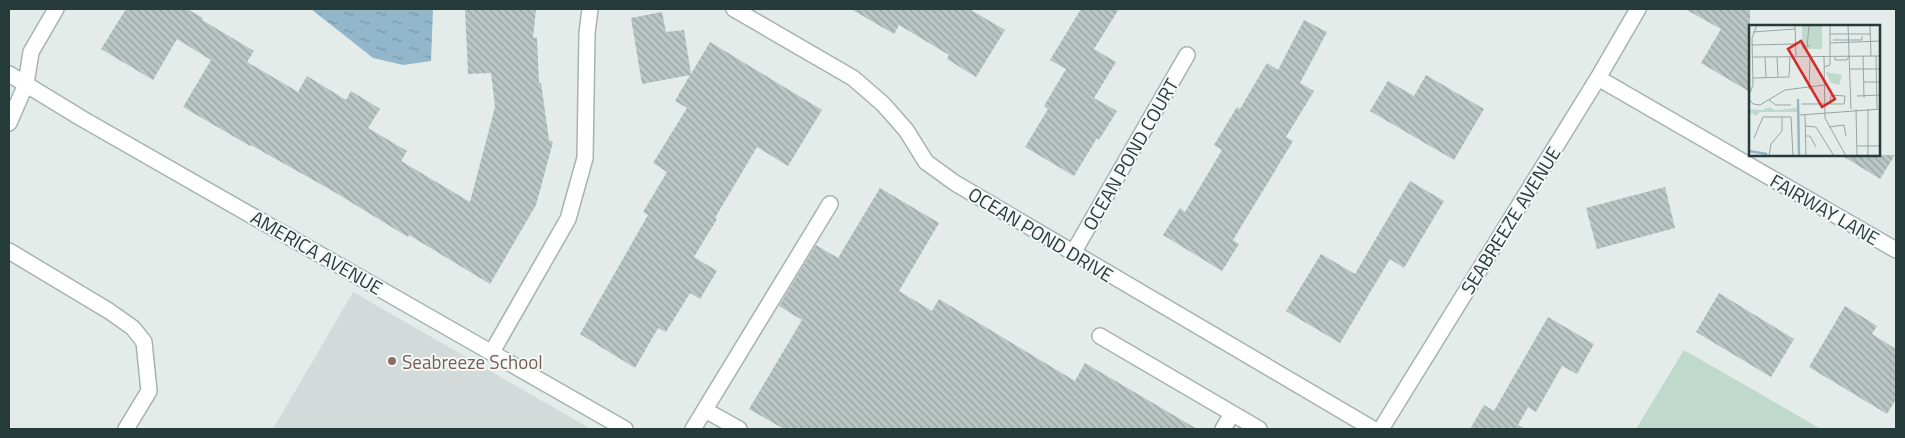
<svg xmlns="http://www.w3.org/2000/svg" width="1905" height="438" font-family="'Titillium Web',sans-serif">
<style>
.built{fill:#d2dbd9}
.green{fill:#bfdacc}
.water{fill:url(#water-ripples)}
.building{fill:url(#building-back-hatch)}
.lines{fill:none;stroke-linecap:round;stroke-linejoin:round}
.service-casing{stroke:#a6b3b1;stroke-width:18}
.minor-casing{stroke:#a6b3b1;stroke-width:18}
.service{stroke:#fff;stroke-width:15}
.minor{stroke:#fff;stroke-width:15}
.education-dot{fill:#8d6e63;stroke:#f4f8f7;stroke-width:2}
.labels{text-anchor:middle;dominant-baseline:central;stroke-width:4;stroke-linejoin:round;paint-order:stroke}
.street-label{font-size:19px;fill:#253b39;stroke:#f4f8f7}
.education-label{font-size:19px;fill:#785e54;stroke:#f4f8f7;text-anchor:start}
.inset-river{fill:none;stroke:#92b7ca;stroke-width:2.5}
.inset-road{fill:none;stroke:#97a5a3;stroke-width:1}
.view{fill:#d62828;fill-opacity:0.15;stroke:#d62828;stroke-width:2.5}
.inset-edge{fill:none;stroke:#253b39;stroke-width:2.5}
</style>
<defs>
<pattern id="water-ripples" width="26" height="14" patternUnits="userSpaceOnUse" patternTransform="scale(1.25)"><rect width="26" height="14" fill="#92b7ca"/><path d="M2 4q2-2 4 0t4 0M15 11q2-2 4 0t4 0" fill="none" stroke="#7796a5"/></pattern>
<pattern id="building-back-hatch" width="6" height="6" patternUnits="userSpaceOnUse" patternTransform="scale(1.25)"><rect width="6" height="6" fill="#b9c6c3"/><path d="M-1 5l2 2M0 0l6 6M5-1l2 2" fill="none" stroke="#96a29f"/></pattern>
</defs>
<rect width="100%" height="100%" fill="#e3ece9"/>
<path class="built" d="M353 292 591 429H273Z"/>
<path class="green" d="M1684 350 1821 429H1636Z"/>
<path class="water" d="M311 9H433L431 61 403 65 373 58Z"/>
<path class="building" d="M126 9H187L203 18 202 20 254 51 247 62 298 92 307 76 346 100 351 91 380 109 368 128 407 151 401 161 470 202 495 107 491 73 468 74 465 9H536L533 38 537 37 539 83H541L549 140 553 142 536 205 490 284 409 235 408 237 331 190 251 145 250 146 183 107 211 60 177 39 153 80 101 49Z
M851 9H969L1005 30 976 77 947 59 949 55 899 25 894 34Z
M1081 9H1119L1094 49 1116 62 1094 98 1117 111 1099 140 1097 138 1074 176 1025 147 1048 109 1044 106 1066 69 1050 60Z
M1685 9H1750V92L1701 63 1721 29Z
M662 12 666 32 684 30 691 74 710 42 822 110 788 166 757 147 715 218 717 219 694 257 717 271 700 299 690 293 666 332 658 328 635 368 580 334 648 215 643 212 667 172 653 163 687 108 675 101 690 75 642 84 631 18Z
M1304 20 1327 32 1300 83 1314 91 1286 137 1293 141 1233 240 1239 244 1222 271 1163 235 1180 208 1185 212 1222 150 1214 145 1237 107 1240 109 1267 63 1278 70Z
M1426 75 1484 109 1454 160 1370 111 1388 81 1414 96Z
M1841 155H1895L1880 179Z
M1410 181 1444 201 1404 268 1390 259 1340 343 1286 311 1321 254 1355 274Z
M1665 187 1675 228 1597 249 1586 208Z
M880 188 939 223 899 291 932 311 939 299 1075 381 1085 363 1197 429H784L749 409 802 320 779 306 816 245 838 258Z
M1719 293 1794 339 1771 377 1696 332Z
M1845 306 1877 326 1872 334 1896 349V399L1887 414 1809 367Z
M1548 317 1594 344 1577 374 1562 366 1536 412 1528 407 1518 425 1525 429H1470L1484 405 1494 411Z"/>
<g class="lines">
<defs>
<path id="service" d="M1100 336 1259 429
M705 410 739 429
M693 429 830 204
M1223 429 1232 414"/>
<path id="minor" d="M734 9 853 78 883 104 906 130 926 162 955 183 1373 429
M9 74 81 118 625 429
M1598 78 1896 250
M9 123 26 84 31 52 56 9
M9 251 109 311 133 328 144 342 149 391 126 429
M1073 253 1187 55
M492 352 568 219 585 158 587 33 590 9
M1381 429 1598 78 1638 9"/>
</defs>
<use href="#service" class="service-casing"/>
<use href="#minor" class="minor-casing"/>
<use href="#service" class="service"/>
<use href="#minor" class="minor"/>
</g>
<circle class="education-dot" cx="392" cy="361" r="5"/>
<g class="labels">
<g class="street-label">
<text transform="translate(1130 154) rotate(-60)">OCEAN POND COURT</text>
<text transform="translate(1825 209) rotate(30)">FAIRWAY LANE</text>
<text transform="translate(1510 220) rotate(-58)">SEABREEZE AVENUE</text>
<text transform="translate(1041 234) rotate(31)">OCEAN POND DRIVE</text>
<text transform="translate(317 252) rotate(30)">AMERICA AVENUE</text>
</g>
<g class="education-label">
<text x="402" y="361">Seabreeze School</text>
</g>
</g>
<g transform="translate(1749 25)">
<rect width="131" height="131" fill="#e3ece9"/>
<path d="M53 0H73V24H53ZM77 47 93 50 90 60 81 57Z" fill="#bfdacc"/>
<path d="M20 82 26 85 49 83 51 131 48 87H11L7 91 0 87V84L14 85Z" fill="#bfdacc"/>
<path class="inset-river" d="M49 74 50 131M0 126 18 129"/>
<path class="inset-road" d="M46 0 47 32M60 0 58 22 61 20M99 0 102 84M121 0 122 31M4 7 46 4M81 9H121M84 15H113V11M81 18 132 16M3 20 46 19M114 31 115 73M127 31 128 84M4 32 132 31M16 32 17 53M28 32 29 52M75 32 76 93 97 131M86 32V35H98L100 31M75 42 81 40V0M101 44H132M4 53 40 52 41 32M115 57H132M60 64 61 32M0 70 4 60 3 13 8 0M108 71 132 70M0 74 4 79 11 80 36 65 75 60M20 75 27 80H42M53 79H95L96 71 82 70 81 79M107 84 108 131M119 84V131M51 90 132 84M56 90 57 131M56 101 67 102 85 131M80 102 95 100 97 111M56 111H61L67 122M5 113 14 92H42L44 131M108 121H132M20 131 22 119 33 106V92"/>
<path class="view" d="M52 16 86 74 73 82 39 24Z"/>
<rect width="131" height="131" class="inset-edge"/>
</g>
<rect width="1905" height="438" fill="none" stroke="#253b39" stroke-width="20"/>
</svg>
